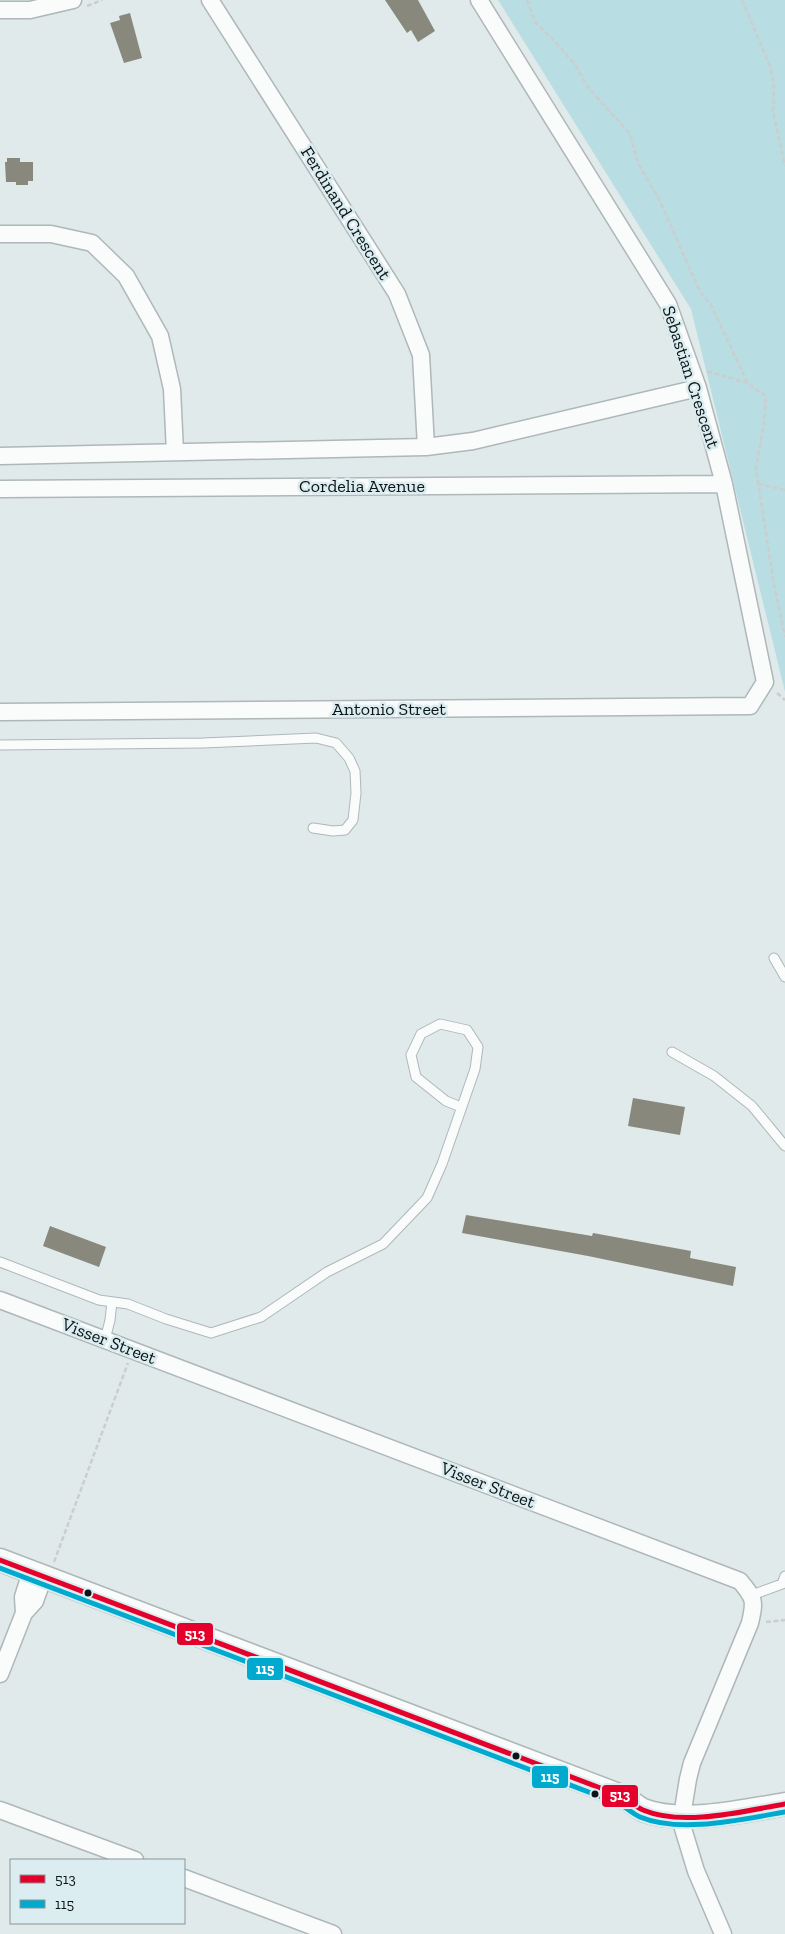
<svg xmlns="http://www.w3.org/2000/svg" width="785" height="1934" font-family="'Zilla Slab',serif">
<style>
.green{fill:#b8dde2}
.building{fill:#88887c}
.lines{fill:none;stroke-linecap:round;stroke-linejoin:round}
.lane-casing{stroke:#afb7b8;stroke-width:11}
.street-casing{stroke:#afb7b8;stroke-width:19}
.secondary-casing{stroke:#afb7b8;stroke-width:25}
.path{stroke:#cccece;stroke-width:2.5;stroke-dasharray:5 2.5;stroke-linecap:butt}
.lane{stroke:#fafcfc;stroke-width:9}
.street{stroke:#fafcfc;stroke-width:16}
.secondary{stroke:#fafcfc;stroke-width:22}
.bus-1-casing{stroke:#dbedf0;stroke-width:9}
.bus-2-casing{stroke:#dbedf0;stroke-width:9}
.bus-1{stroke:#e4002b;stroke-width:5}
.bus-2{stroke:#00a9ce;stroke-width:5}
.bus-dot{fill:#0e1415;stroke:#dbedf0;stroke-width:2}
.labels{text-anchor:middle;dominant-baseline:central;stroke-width:5;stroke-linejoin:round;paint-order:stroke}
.street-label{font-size:18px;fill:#0e1415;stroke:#dbedf0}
.line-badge{stroke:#dbedf0;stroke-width:2}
.badge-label{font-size:14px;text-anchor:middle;font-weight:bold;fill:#fff}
</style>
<rect width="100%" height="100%" fill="#e0eaeb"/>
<path class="green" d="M498 0H785V692L691 309Z"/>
<path class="building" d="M385 0H418L435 31 418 42 411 30 407 33Z
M130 13 142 58 124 63 110 23 120 20 119 16Z
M7 158H20V162H33V181H28V185H16V182H6L5 162H7Z
M633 1098 685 1107 680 1135 628 1126Z
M466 1215 592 1236 593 1233 691 1251 690 1258 736 1267 733 1286 588 1256 462 1233Z
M50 1226 106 1247 99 1267 43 1246Z"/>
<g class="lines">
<defs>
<path id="lane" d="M0 745 203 743 316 738 336 743 349 758 355 771 356 793 353 820 345 830 333 831 313 828
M774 958 785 977
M672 1052 714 1076 752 1106 785 1146
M0 1262 99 1300 128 1304 166 1319 211 1333 261 1317 327 1272 383 1244 427 1198 442 1164 475 1069 478 1047 467 1030 440 1024 421 1034 411 1055 416 1077 446 1101 461 1107
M105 1340 110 1320 112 1302
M752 1595 782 1584 785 1576"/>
<path id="street" d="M210 0 397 294 421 355 426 447
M0 10H30L73 0
M0 234H51L92 243 126 276 160 336 172 389 175 452
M0 456 426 447 473 441 698 388
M0 489 724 484
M0 712 750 706 765 682 724 484 698 388 668 304 479 0
M0 1300 740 1581C755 1599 755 1601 750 1623L692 1763 688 1779 681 1822 696 1871 723 1934
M24 1613 23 1597 31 1572
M0 1674 24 1613 35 1601 44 1576
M0 1810 135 1860
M184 1878 333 1934"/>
<path id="secondary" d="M0 1560 624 1797C630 1801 637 1807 643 1810 681 1825 745 1811 785 1804"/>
</defs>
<use href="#lane" class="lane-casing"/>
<use href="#street" class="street-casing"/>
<use href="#secondary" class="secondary-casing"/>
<path class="path" d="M527 0 535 22 555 41 576 66 587 86 630 134 638 163 659 199 700 292 711 305 748 384 766 396 764 422 756 469 774 585 785 637
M742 0 771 69 774 87 773 111 785 166
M87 6 102 0
M707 371 747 383
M758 484 785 490
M777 693 785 700
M54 1562 128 1363
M766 1622 785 1620"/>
<use href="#lane" class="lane"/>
<use href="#street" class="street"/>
<use href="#secondary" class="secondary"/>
<defs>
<path id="bus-1" d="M0 1560 624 1797C630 1801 636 1807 643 1810 683 1827 744 1811 785 1804"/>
<path id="bus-2" d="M0 1568 620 1804C627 1808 633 1814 640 1817 681 1834 743 1819 785 1812"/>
</defs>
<use href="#bus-1" class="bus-1-casing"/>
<use href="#bus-2" class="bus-2-casing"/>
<use href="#bus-1" class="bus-1"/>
<use href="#bus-2" class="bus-2"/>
</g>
<g class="bus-dot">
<circle cx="88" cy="1593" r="4.5"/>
<circle cx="516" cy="1756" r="4.5"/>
<circle cx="595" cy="1794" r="4.5"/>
</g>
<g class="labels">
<g class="street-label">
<text transform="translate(346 213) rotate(58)">Ferdinand Crescent</text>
<text transform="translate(691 377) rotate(72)">Sebastian Crescent</text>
<text x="362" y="486">Cordelia Avenue</text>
<text x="389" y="709">Antonio Street</text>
<text transform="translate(109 1341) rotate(21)">Visser Street</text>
<text transform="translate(488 1485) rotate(21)">Visser Street</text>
</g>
</g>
<g class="line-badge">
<rect x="176" y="1622" width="38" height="24" rx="5" fill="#e4002b"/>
<rect x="246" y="1657" width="38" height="24" rx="5" fill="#00a9ce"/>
<rect x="531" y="1765" width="38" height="24" rx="5" fill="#00a9ce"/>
<rect x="601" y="1784" width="38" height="24" rx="5" fill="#e4002b"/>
</g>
<g class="badge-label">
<text x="195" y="1639">513</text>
<text x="265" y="1674">115</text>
<text x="550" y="1782">115</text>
<text x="620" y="1800">513</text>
</g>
<rect x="10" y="1859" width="175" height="65" fill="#dbedf0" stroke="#899698"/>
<rect x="20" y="1875" width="25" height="8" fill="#e4002b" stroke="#899698"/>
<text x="55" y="1884" font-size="15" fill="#0e1415">513</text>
<rect x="20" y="1900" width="25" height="8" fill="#00a9ce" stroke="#899698"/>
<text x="55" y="1909" font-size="15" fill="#0e1415">115</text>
</svg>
